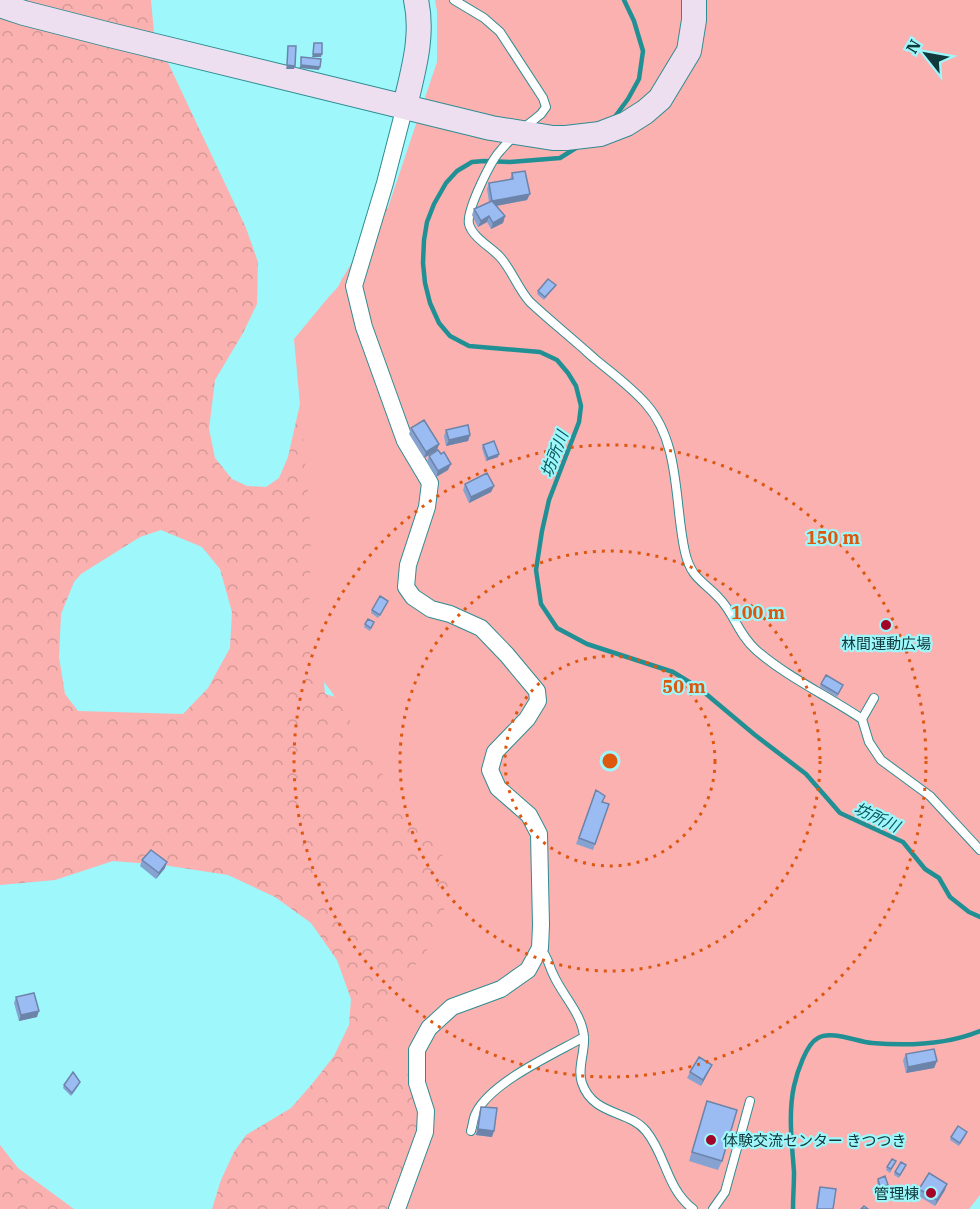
<svg xmlns="http://www.w3.org/2000/svg" width="980" height="1209" font-family="'IBM Plex Serif','Noto Sans JP',serif">
<style>
.forest{fill:url(#forest-crowns);fill-rule:evenodd}
.park{fill:#fab1b0}
.lines{fill:none;stroke-linecap:round;stroke-linejoin:round}
.stream{stroke:#209095;stroke-width:4.5}
.lane-casing{stroke:#2f8c91;stroke-width:10}
.street-casing{stroke:#2f8c91;stroke-width:18}
.secondary-casing{stroke:#2f8c91;stroke-width:26}
.lane{stroke:#fff;stroke-width:8}
.street{stroke:#fff;stroke-width:16}
.secondary{stroke:#eddef0;stroke-width:24}
.wall{fill:#85a2d1}
.shaded-wall{fill:#6c84aa}
.building{fill:#9bbcf3;stroke:#6c84aa;stroke-width:1.5}
.ring{fill:none;stroke:#dd570e;stroke-width:3;stroke-dasharray:3 6}
.poi-dot{fill:#a30528;stroke:#9ef7fb;stroke-width:2}
.labels{text-anchor:middle;dominant-baseline:central;stroke-width:4.5;stroke-linejoin:round;paint-order:stroke}
.poi-label{font-size:15px;fill:#11383a;stroke:#9ef7fb}
.water-label{font-size:16px;font-style:italic;fill:#08575b;stroke:#9ef7fb}
.centre{fill:#dd570e;stroke:#9ef7fb;stroke-width:3}
.ring-label{font-size:18px;text-anchor:middle;font-weight:bold;fill:#dd570e;stroke:#9ef7fb;stroke-width:4.5;stroke-linejoin:round;paint-order:stroke}
</style>
<defs>
<pattern id="forest-crowns" width="20" height="18" patternUnits="userSpaceOnUse" patternTransform="scale(1.5)"><rect width="20" height="18" fill="#fab1b0"/><path d="M2 6a3 3 0 1 1 6 0M12 15a3 3 0 1 1 6 0" fill="none" stroke="#d59998"/></pattern>
</defs>
<rect width="100%" height="100%" fill="#9ef7fb"/>
<path class="forest" d="M0 0H151L154 33 246 228 258 262 257 304 243 333 215 380 209 429 215 458 232 479 247 486 266 487 279 478 288 457 307 373 327 309 342 279 379 217 401 194 980 0 693 1209H212L221 1180 234 1152 246 1135 291 1108 312 1084 334 1056 349 1025 351 999 337 960 311 923 275 897 228 875 163 865 113 861 55 880 0 885ZM161 530 202 547 220 569 232 612 230 648 208 688 183 714 78 711 65 694 59 657 61 614 74 582 81 574 140 537ZM318 614 444 728 325 694Z
M0 1145 18 1168 74 1209H0Z"/>
<path class="park" d="M435 0H980V1195L969 1209H404L432 1107 427 1088 387 1059 388 1024 394 992 429 947 443 915 449 885 442 854 425 834 407 816 359 735 331 691 314 669 310 654 308 628 311 557 309 504 294 339 327 299 375 246 437 62V11Z"/>
<g class="lines">
<path class="stream" d="M614 118 628 99 639 79 643 51 634 21 624 0
M579 146 560 158 510 162 484 161 472 162 457 171 446 183 434 204 427 222 424 240 423 263 425 283 430 303 439 323 450 336 469 346 540 352 557 360 568 373 576 386 581 406 579 422 549 500 542 531 536 570 541 604 557 628 587 644 673 672 699 688 755 735 806 774 840 813 903 842 925 869 939 878 950 897 969 912 980 917
M793 1209C793 1197 794 1185 794 1172 792 1144 788 1114 794 1086 797 1073 806 1044 818 1038 832 1030 857 1042 872 1043 907 1046 948 1044 980 1031"/>
<defs>
<path id="lane" d="M454 0 484 18 500 32 543 98 546 107 541 114C528 125 512 136 501 150 491 160 466 211 469 224 472 237 492 248 500 257 512 270 518 289 530 302 546 317 562 330 578 344 584 349 589 354 595 359 613 374 631 387 646 404 681 443 674 504 685 552 691 578 702 580 719 598 734 613 738 634 756 650 787 677 828 696 862 719L869 742 881 760 930 796 980 850
M862 719 874 698
M540 948C549 958 548 965 554 976 563 996 583 1015 584 1038 585 1052 577 1069 582 1083 593 1116 629 1110 646 1131 666 1155 666 1188 693 1209
M471 1131C473 1125 473 1118 476 1113 491 1082 554 1054 584 1037
M713 1209 725 1192 750 1101"/>
<path id="street" d="M397 1209 425 1132 426 1111 417 1083V1050L429 1028 452 1007 501 989 528 970 540 948 541 925 539 834 529 815 498 788 490 770 495 752 527 719 538 701 537 691 507 655 481 628 450 614 431 609 413 597 406 587 408 565 427 507 430 483 405 441 364 327 354 286 385 183 405 106"/>
<path id="secondary" d="M0 5 24 13 110 35 491 128 553 138H566L600 134 626 124 645 112 660 99 689 51 694 20V0
M405 106C413 71 424 36 416 0"/>
</defs>
<use href="#lane" class="lane-casing"/>
<use href="#street" class="street-casing"/>
<use href="#secondary" class="secondary-casing"/>
<use href="#lane" class="lane"/>
<use href="#street" class="street"/>
<use href="#secondary" class="secondary"/>
</g>
<path class="wall" d="M512 173 527 200 496 206 505 216 503 223 491 229 487 222 478 227 472 215 474 209 489 202 487 189 489 183 510 179Z
M554 288 544 300 537 294 538 291Z
M411 428 439 444 437 450 424 458 409 434Z
M446 430 470 435 468 441 446 446 444 436Z
M483 445 498 457 486 461 482 448Z
M429 456 448 470 436 477 427 462Z
M465 484 494 486 491 492 469 503 463 490Z
M387 604 378 618 371 613 372 610Z
M374 622 370 631 364 627 365 624Z
M821 684 843 685 837 697 820 687Z
M596 790 602 802 609 804 593 850 576 844Z
M142 860 165 868 156 879 140 866Z
M16 997 37 1017 19 1021 14 1003Z
M906 1054 937 1061 934 1068 906 1073 903 1060Z
M712 1065 709 1071 701 1086 687 1078 690 1072Z
M64 1085H79L71 1096 63 1088Z
M707 1101 722 1161 718 1170 689 1161Z
M481 1107 492 1137 476 1135 479 1113Z
M966 1135 959 1146 950 1140 951 1137Z
M896 1161 890 1173 886 1170 887 1167Z
M906 1165 899 1178 894 1175 895 1172Z
M878 1179 888 1185 887 1188 879 1190 877 1182Z
M820 1187 833 1209H816L818 1193Z
M919 1189 945 1190 935 1206 917 1195Z"/>
<path class="shaded-wall" d="M313 54H322L321 57H312Z
M287 65 295 66 294 69H286Z
M301 65 320 67 319 70 299 68Z
M530 194 527 200 490 207 492 201Z
M489 216 487 222 478 227 481 221Z
M505 216 503 223 491 229 493 223Z
M470 435 468 441 446 446 449 440Z
M439 444 437 450 424 458 426 452Z
M499 454 498 457 486 461 488 458Z
M451 464 448 470 436 477 438 471Z
M494 486 491 492 469 503 471 497Z
M167 862 165 868 156 879 159 873Z
M39 1011 37 1017 19 1021 21 1015Z
M937 1061 934 1068 906 1073 908 1067Z
M712 1065 709 1071 701 1086 703 1080Z
M478 1129 494 1131 492 1137 476 1135Z
M947 1184 945 1190 935 1206 937 1200Z
M888 1185 887 1188 879 1190 880 1187Z"/>
<path class="building" d="M314 43H322V54H313Z
M288 46H296L295 66 287 65Z
M301 57 321 59 320 67 301 65Z
M525 171 530 194 492 201 489 183 513 179 512 173Z
M492 201 505 216 493 223 489 216 481 221 474 209Z
M548 279 556 285 545 297 538 291Z
M424 420 439 444 426 452 411 428Z
M468 425 470 435 449 440 446 430Z
M494 441 499 454 488 458 483 445Z
M438 450 441 454 444 452 451 464 438 471 429 456Z
M487 473 494 486 471 497 465 484Z
M380 596 388 601 380 615 372 610Z
M368 619 374 622 371 628 365 624Z
M826 675 843 685 838 694 821 684Z
M596 790 605 796 602 802 609 804 595 844 579 838Z
M151 850 167 862 159 873 142 860Z
M34 993 39 1011 21 1015 16 997Z
M934 1049 937 1061 908 1067 906 1054Z
M699 1057 712 1065 703 1080 690 1072Z
M73 1072 80 1082 72 1093 64 1085Z
M707 1101 737 1110 722 1161 692 1152Z
M481 1107 497 1108 494 1131 478 1129Z
M958 1126 967 1132 960 1143 951 1137Z
M892 1159 896 1161 891 1169 887 1167Z
M901 1162 906 1165 900 1175 895 1172Z
M929 1173 947 1184 937 1200 919 1189Z
M885 1176 888 1185 880 1187 878 1179Z
M820 1187 836 1189 833 1209H817Z
M864 1206 868 1209H861Z"/>
<g class="ring">
<circle cx="610" cy="761" r="105"/>
<circle cx="610" cy="761" r="210"/>
<circle cx="610" cy="761" r="316"/>
</g>
<g class="poi-dot">
<circle cx="886" cy="625" r="6"/>
<circle cx="711" cy="1140" r="6"/>
<circle cx="931" cy="1193" r="6"/>
</g>
<g class="labels">
<g class="poi-label">
<text x="886" y="643">林間運動広場</text>
<text x="723" y="1140" text-anchor="start">体験交流センター きつつき</text>
<text x="919" y="1193" text-anchor="end">管理棟</text>
</g>
<g class="water-label">
<text transform="translate(554 454) rotate(-69)">坊所川</text>
<text transform="translate(877 817) rotate(25)">坊所川</text>
</g>
</g>
<circle cx="610" cy="761" r="9" class="centre"/>
<g class="ring-label">
<text x="833" y="544">150 m</text>
<text x="758" y="619">100 m</text>
<text x="684" y="693">50 m</text>
</g>
<g transform="translate(926 54) rotate(301)" stroke="#9ef7fb" stroke-width="4.5" paint-order="stroke">
<path d="M0-4.5L10 22L0 15L-10 22Z" fill="#11383a"/>
<text y="-9" font-size="16" font-weight="bold" text-anchor="middle" fill="#11383a">N</text>
</g>
</svg>
